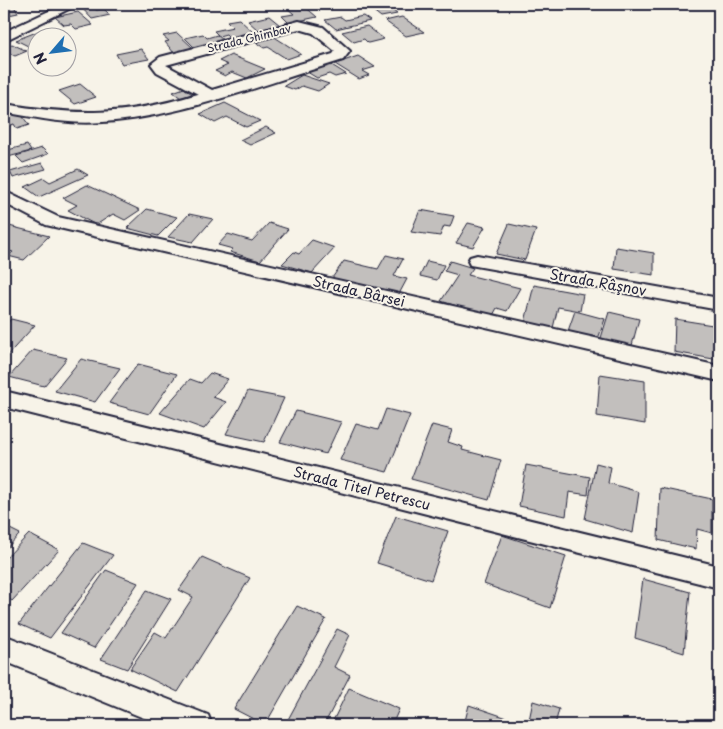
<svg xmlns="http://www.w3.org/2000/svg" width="723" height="729" font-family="'Playpen Sans',sans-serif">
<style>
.building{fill:#c2bfbd;stroke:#22223b}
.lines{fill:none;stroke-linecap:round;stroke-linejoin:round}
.minor-casing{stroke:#22223b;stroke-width:4}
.minor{fill:#f7f3e8;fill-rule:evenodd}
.labels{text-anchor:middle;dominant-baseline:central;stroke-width:4;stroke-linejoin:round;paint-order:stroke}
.far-street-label{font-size:11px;fill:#22223b;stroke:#f7f3e8}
.street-label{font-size:14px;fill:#22223b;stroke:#f7f3e8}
</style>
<rect width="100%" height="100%" fill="#f7f3e8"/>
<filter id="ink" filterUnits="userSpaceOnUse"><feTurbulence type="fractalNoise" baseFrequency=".02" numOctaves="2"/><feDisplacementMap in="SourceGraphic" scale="10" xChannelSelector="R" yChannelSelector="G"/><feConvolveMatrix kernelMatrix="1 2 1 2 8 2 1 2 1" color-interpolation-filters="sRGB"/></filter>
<g filter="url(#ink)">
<path class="building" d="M302 4 317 17 289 23 282 16 294 14 286 7Z
M384 4 397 14 381 17 367 6Z
M91 5 96 10 104 9 110 15 92 19 81 7Z
M14 6 18 13 4 16V8Z
M78 12 93 25 76 29 71 24 64 25 55 17Z
M269 16 280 25 258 30 248 21Z
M363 16 370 21 336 29 325 20 341 17 345 20Z
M402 17 424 32 406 36 385 21Z
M239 19 254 33 230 38 226 34 219 36 214 31 233 27 227 21Z
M367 26 384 39 368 43 364 39 354 42 342 32Z
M39 31 50 36 38 38V47L34 49 16 40Z
M177 33 193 48 174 53 165 42 169 41 163 36Z
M203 34 207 38 217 35 223 40 194 47 185 38Z
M273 36 301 54 287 59 268 47 264 48 255 42Z
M12 44 27 51 15 56 9 53 4 55V47Z
M141 49 149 59 122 64 116 54Z
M231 55 265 69 247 78 232 72 225 76 215 71 228 65 219 61Z
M358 56 375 67 362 71 369 75 359 79 335 64Z
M330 64 346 74 335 77 329 74 317 78 307 72Z
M302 75 329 84 318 91 302 86 295 90 284 86Z
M80 84 96 97 75 104 59 91Z
M184 88 192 94 181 98 173 92Z
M225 103 260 121 246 127 227 117 215 123 200 114Z
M20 113 29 125 17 129 14 124 4 127V117Z
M266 127 276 133 250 145 240 140Z
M27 145 31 151 4 158V151Z
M42 148 48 154 23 163 16 156Z
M42 163 46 169 13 178 10 172Z
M78 169 88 175 39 197 25 187 44 178 50 182Z
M87 185 140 210 125 220 113 214 96 225 68 210 77 205 63 198Z
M147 209 177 217 158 236 127 228Z
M420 210 454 216 450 227 444 226 440 236 411 232Z
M189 214 213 219 193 242 168 237Z
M269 223 288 229 260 261 230 252 233 249 218 245 228 234 252 241Z
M468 223 485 227 473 247 456 243Z
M509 224 536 230 525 260 496 254Z
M9 226 49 236 24 260 8 256 13 252 4 249V231Z
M312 240 335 248 312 273 282 264 294 252 299 254Z
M616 247 654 253V275L614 269Z
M386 255 403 259 394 276 407 279 399 294 332 278 344 261 378 269Z
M427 261 444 265 437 280 420 276Z
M450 261 473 268 468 275 520 288 507 311 497 308 492 317 441 301 458 275 444 271Z
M534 285 583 294 580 311 558 307 553 328 525 322Z
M575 311 605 319 598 339 568 331Z
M609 312 639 319 631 349 600 341Z
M11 319 35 325 4 359V327Z
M675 319 719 326V360L674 352Z
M33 350 67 358 44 386 9 377Z
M81 359 120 368 95 402 55 391Z
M138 364 177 374 149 414 109 403Z
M210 373 228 379 213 397 226 402 204 429 160 413 190 379 201 383Z
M600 374 645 381V424L597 416Z
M248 391 284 398 264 442 226 434Z
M386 409 410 415 387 472 340 460 356 424 378 430Z
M296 411 341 422 326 454 280 442Z
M432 425 452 430 448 442 463 447 462 450 501 460 489 500 411 479Z
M596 463 611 467 608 483 639 492 633 533 585 519Z
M526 465 590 477 588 495 569 492 566 516 519 506Z
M660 488 712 499V533L697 529 696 549 658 540Z
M396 516 448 531 431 580 377 563Z
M4 526 20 534 4 551Z
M29 534 59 550 12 601 4 596V560Z
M502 535 566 556 550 608 484 584Z
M83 543 113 555 50 638 19 624Z
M202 557 250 578 178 692 130 669 155 632 166 638 193 597 179 590Z
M106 570 138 583 94 648 61 633Z
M643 579 690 592 684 653 635 638Z
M147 590 171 599 127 669 101 659Z
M297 606 326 619 265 725 234 709Z
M337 629 350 635 334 667 350 675 324 725H285Z
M349 688 399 709 392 725H331Z
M533 701 559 709 555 725H464L469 705 528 725Z"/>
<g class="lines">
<defs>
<path id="minor" d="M64 4H79L4 41V32Z
M299 21 323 27 350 51 343 60C268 83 180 117 103 122 70 125 36 118 4 112V104C79 116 124 116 198 94L157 72 151 64 160 57ZM299 29 313 33 335 51 333 54 212 90 166 65Z
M4 191 58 217 719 366V381L46 225 4 203Z
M477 255 719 298V310L470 265 468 261 470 257Z
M4 391 719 566V588L4 407Z
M4 635 208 715 212 725H161L4 661Z"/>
</defs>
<use href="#minor" class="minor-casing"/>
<use href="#minor" class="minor"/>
</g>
</g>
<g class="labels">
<g class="far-street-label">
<text transform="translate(249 38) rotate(-14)">Strada Ghimbav</text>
</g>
<g class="street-label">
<text transform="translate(598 282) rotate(10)">Strada Râşnov</text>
<text transform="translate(359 291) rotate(13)">Strada Bârsei</text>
<text transform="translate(362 488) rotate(14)">Strada Titel Petrescu</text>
</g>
</g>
<rect width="723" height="729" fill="none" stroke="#f7f3e8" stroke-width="20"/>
<rect x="10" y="10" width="703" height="709" fill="none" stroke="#22223b" stroke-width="2" filter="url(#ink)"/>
<g transform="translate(52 52) rotate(242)"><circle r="24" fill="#f7f3e8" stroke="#a29fa3"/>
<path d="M0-4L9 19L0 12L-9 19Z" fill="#1f6fb2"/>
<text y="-8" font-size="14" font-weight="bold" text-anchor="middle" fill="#22223b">N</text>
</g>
</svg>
